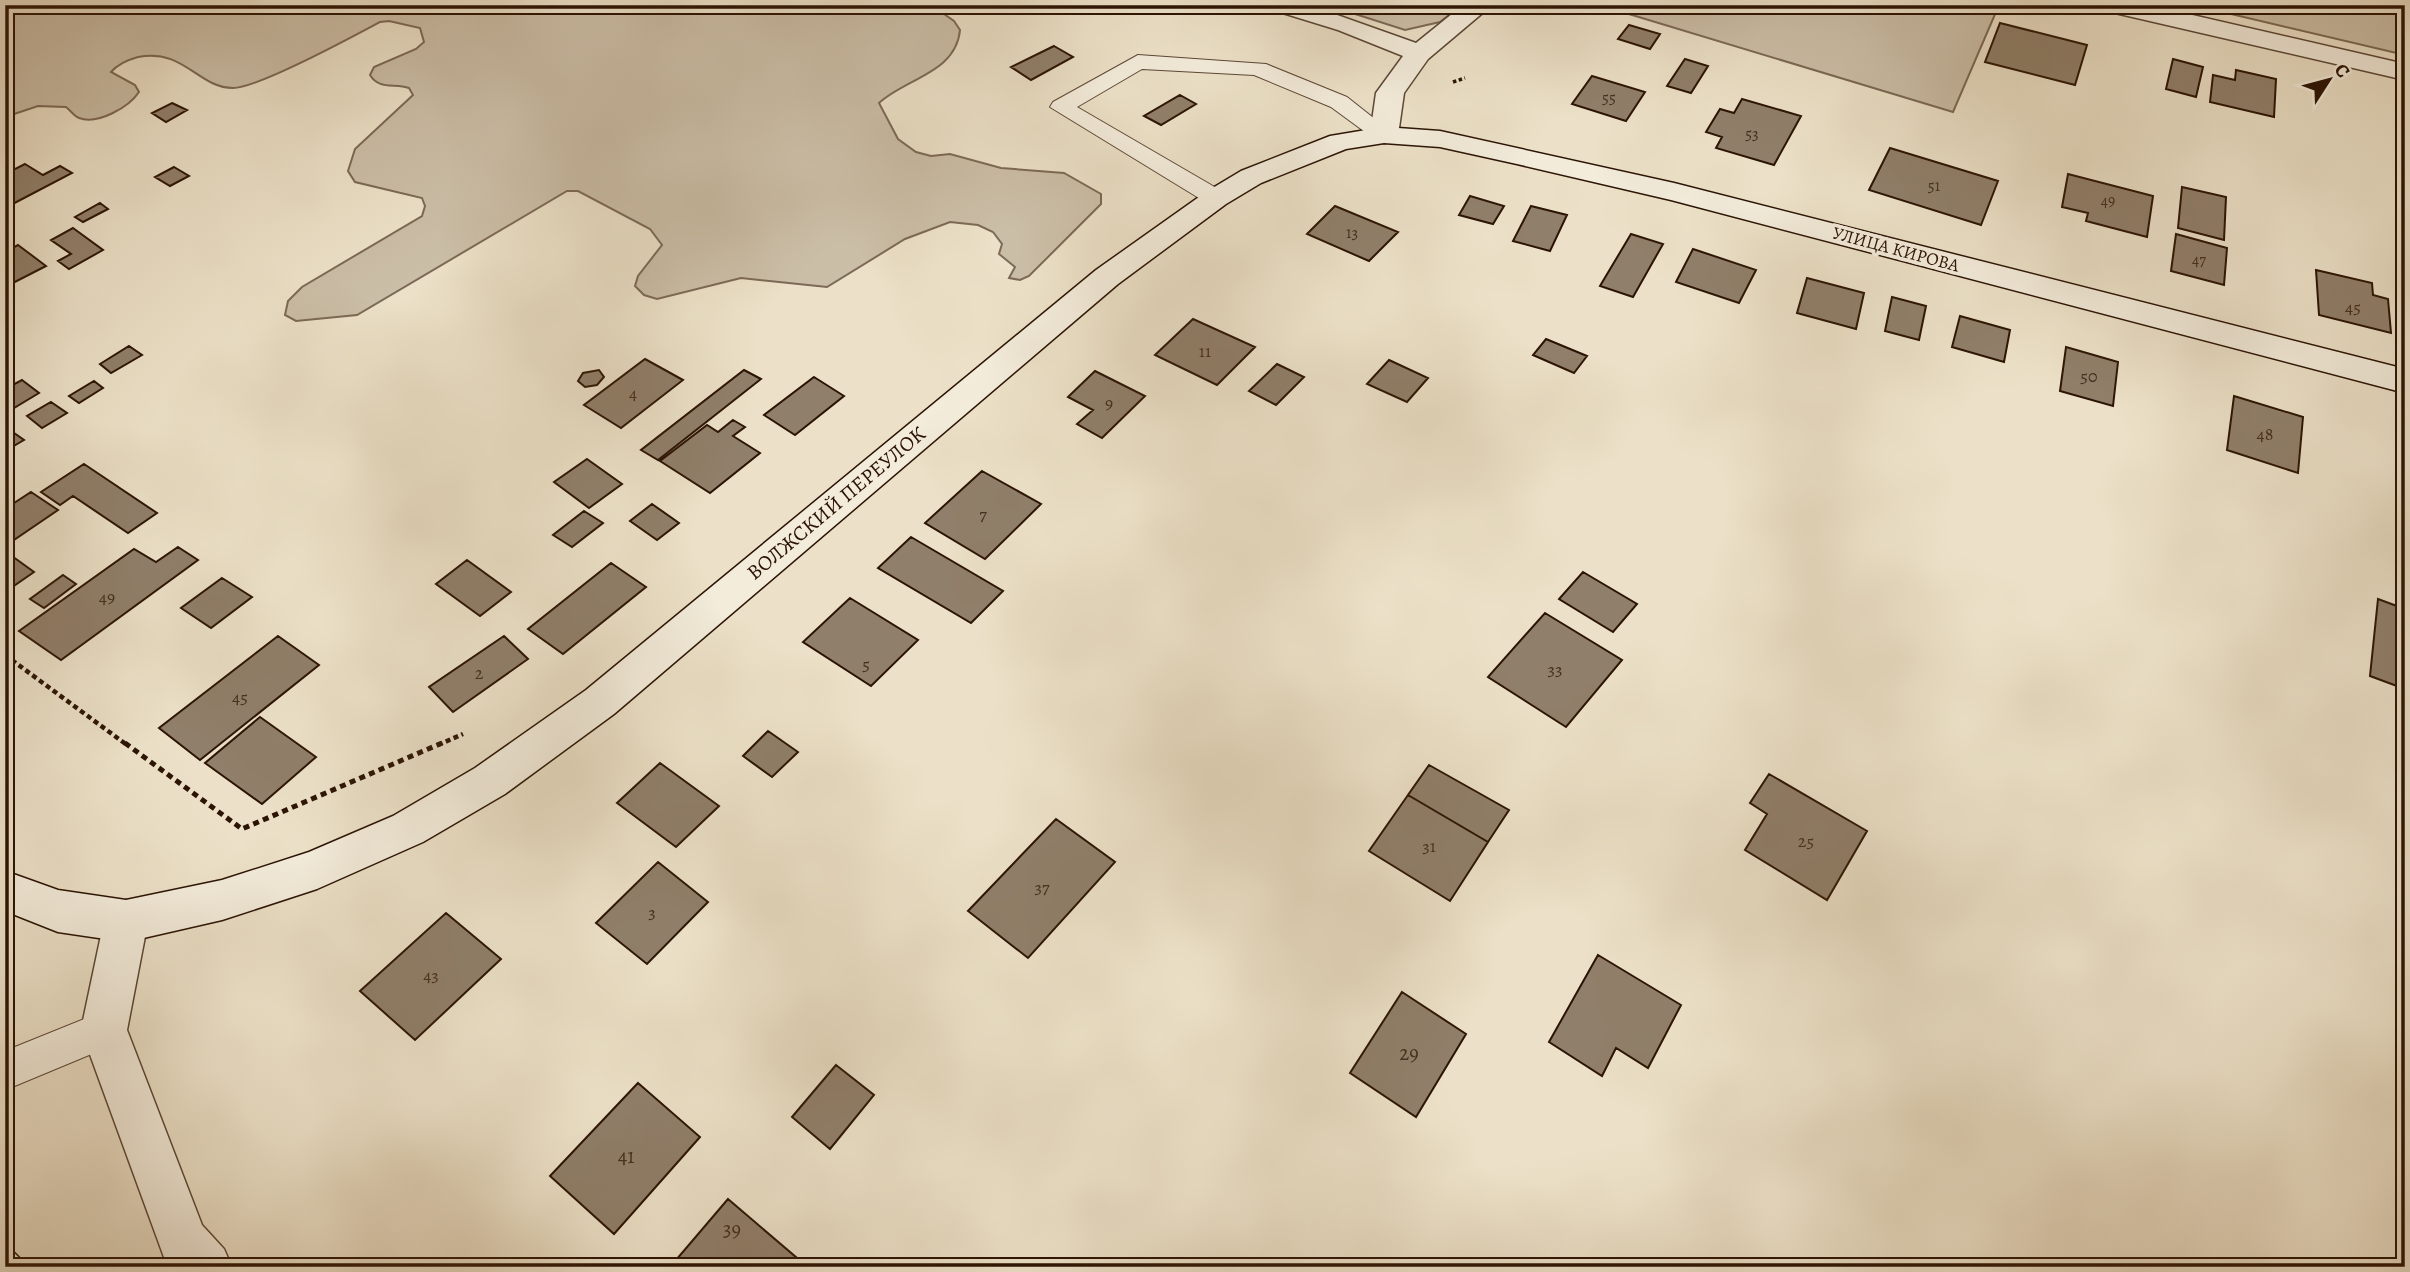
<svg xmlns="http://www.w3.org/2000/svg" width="2410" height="1272" font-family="Alegreya,serif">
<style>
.green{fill:#cbbea7;stroke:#7c6956;stroke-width:2}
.building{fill:#907f6a;stroke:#2c1405;stroke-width:2}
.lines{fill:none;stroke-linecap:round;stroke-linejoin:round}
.lane-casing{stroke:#5c4736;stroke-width:2}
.street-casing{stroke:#5c4736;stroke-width:3}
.secondary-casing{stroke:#2c1405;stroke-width:3}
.path-far2{stroke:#2c1405;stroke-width:3.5;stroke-dasharray:3.5 2.5;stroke-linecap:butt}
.path-far1{stroke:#2c1405;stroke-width:4.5;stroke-dasharray:5 3.5;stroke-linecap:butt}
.path{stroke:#2c1405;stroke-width:5;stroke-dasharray:6 4.5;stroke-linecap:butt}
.lane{fill:#f3ecdb;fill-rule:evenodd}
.street{fill:#f3ecdb;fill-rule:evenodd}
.secondary{fill:#f3ecdb;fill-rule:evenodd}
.rail-casing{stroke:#2c1405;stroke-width:9}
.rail{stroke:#f3ecdb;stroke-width:6;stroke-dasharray:18;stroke-linecap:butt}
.labels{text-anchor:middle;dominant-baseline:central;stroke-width:7;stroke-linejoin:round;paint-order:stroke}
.far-number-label{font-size:16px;fill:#452f1e}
.far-street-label{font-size:18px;fill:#2c1405;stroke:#f3ecdb}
.number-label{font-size:18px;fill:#452f1e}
.street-label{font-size:21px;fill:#2c1405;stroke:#f3ecdb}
.near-number-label{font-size:21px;fill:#452f1e}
</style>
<rect width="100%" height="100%" fill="#ece1c8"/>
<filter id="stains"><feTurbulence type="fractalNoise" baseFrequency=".00286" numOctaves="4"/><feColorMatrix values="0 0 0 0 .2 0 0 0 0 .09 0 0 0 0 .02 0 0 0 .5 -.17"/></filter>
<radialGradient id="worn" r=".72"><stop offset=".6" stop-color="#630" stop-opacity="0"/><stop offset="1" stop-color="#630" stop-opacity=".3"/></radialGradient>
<path class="green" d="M5 5H931L954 21 960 30C956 73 906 78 879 103L898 139 916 152 931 156 950 154 1001 168 1064 173 1101 194V204L1029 276 1020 280 1009 278 1015 267 999 254 1002 244 993 232 978 225 950 222 905 239 827 287 741 278 657 299 644 295 635 286 638 276 662 245 650 229 578 191H567L357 315 296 321 285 315 288 301 302 287 422 216 425 206 422 198 355 182 348 171 355 149 413 95 409 88C394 83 379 90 370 75L374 67 416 49 424 42 420 28 389 21 380 22C354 36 258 88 233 88 198 88 184 48 138 57 127 60 118 64 111 72L135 85 139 92C129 107 98 125 79 118 75 117 70 110 66 107L38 106 5 117Z
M1327 5H1462L1440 22 1405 30Z
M1599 5H1999L1953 112Z
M2193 5H2405V55Z"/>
<path class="building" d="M2000 23 2087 45 2075 85 1985 62Z
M1629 25 1660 34 1650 49 1618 39Z
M1054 46 1073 57 1031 80 1011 67Z
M1685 59 1708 66 1691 93 1667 86Z
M2173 59 2203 67 2196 97 2166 89Z
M2236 70 2276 79 2274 117 2210 102 2213 75 2235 80Z
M1592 76 1645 92 1626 121 1572 104Z
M1180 95 1196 104 1161 125 1144 116Z
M1742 99 1801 116 1774 165 1716 148 1722 137 1706 132 1720 109 1734 113Z
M172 103 187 110 166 122 152 113Z
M1890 148 1998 181 1981 225 1869 190Z
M25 164 43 175 60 166 72 173 5 208V174Z
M174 167 189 176 170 186 155 177Z
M2068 174 2153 196 2147 237 2086 221 2088 213 2062 207Z
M2182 187 2226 197 2224 240 2178 228Z
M1470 196 1504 206 1493 224 1459 215Z
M100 203 108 209 83 222 75 217Z
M1335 206 1398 232 1369 261 1307 234Z
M1531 206 1567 215 1550 251 1513 241Z
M73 228 103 250 69 269 58 261 71 254 51 240Z
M1631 234 1663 244 1633 297 1600 286Z
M2176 234 2227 248 2224 285 2171 271Z
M18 245 46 266 5 287V252Z
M1693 249 1756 270 1739 303 1676 282Z
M2316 270 2372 283 2373 295 2388 299 2391 333 2319 315Z
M1807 278 1864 293 1856 329 1797 313Z
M1892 297 1926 306 1919 340 1885 331Z
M1960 316 2010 330 2004 362 1952 347Z
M1193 319 1255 347 1217 385 1155 355Z
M1546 339 1587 356 1574 373 1533 355Z
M129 346 142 355 111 373 100 364Z
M2066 347 2118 362 2113 406 2060 391Z
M645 359 683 380 621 428 584 405Z
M1389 360 1428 378 1407 402 1367 384Z
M1277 364 1304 377 1276 405 1249 391Z
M599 370 604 377 597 385 585 387 578 381 583 373Z
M744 370 761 379 658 460 641 450Z
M1095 371 1145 396 1102 438 1077 424 1093 410 1068 397Z
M814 377 844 396 795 435 764 415Z
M22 380 39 393 9 411 5 408V389Z
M94 381 103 388 79 403 69 396Z
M2234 396 2303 417 2298 473 2227 450Z
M51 402 67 413 42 428 27 416Z
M733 420 745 427 733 436 760 453 710 493 660 461 707 425 718 432Z
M7 428 24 440 5 451V430Z
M2398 440 2405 442V485L2401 484Z
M587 459 622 484 589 508 554 482Z
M84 464 157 513 128 533 73 496 60 505 41 492Z
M982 471 1041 504 985 559 925 523Z
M31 492 58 510 5 546V509Z
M652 504 679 523 657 540 630 521Z
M584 511 603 523 572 547 553 535Z
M911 537 1003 591 971 623 878 568Z
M178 547 198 560 61 660 19 631 134 549 156 562Z
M5 551 34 572 5 592Z
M467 560 511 592 480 616 436 584Z
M611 563 646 587 563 654 528 629Z
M1583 572 1637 604 1613 632 1559 599Z
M63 575 76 584 44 608 30 599Z
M222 578 252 597 211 628 181 608Z
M850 598 918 640 871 686 803 642Z
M2378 599 2405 609V689L2370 676Z
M1545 613 1622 660 1566 727 1488 677Z
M278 636 319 665 200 760 159 728Z
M504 636 528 659 453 712 429 687Z
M260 717 316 757 262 804 205 763Z
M768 731 798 752 772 777 743 756Z
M660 763 719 806 676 847 617 803Z
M1429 765 1509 810 1488 842 1408 795Z
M1769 774 1867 831 1827 900 1745 850 1767 814 1750 803Z
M1408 795 1488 842 1450 901 1369 851Z
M1056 819 1115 862 1028 958 968 911Z
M658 862 708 902 647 964 596 923Z
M446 913 501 959 415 1040 360 991Z
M1598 955 1681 1005 1648 1068 1616 1048 1602 1076 1549 1042Z
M1402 992 1466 1034 1416 1117 1350 1073Z
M836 1065 874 1095 830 1149 792 1117Z
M638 1083 700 1137 614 1234 550 1176Z
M728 1199 797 1258 790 1267H670Z"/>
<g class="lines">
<defs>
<path id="lane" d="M1138 55 1266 64 1347 97 1395 135 1384 142 1376 140 1331 107 1254 75 1142 69 1077 107 1225 193 1228 198 1225 203H1207L1050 107 1053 102Z
M104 1011 118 1017 123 1030 118 1043 5 1090V1051Z"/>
<path id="street" d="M1269 5H1309L1416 43 1463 5H1492L1428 59 1404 93 1398 135 1394 141 1384 143 1374 141 1370 135 1376 93 1403 56 1338 30 1273 10Z
M2102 5H2149L2405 64V80L2115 13 2106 10Z
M126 900 142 906 148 921 127 1030 202 1225 224 1249 232 1267H171L165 1260 81 1030 104 921 110 906Z"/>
<path id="secondary" d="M1384 127 1440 131 1674 183 2405 369V393L1671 200 1517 164 1440 147 1384 143 1346 149 1261 183 1226 204 1118 284 614 714 505 794 423 842 317 889 222 920 126 942 58 932 5 911V871L58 890 126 900 222 880 309 852 393 816 475 768 586 690 1096 270 1206 192 1241 171 1330 136Z"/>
</defs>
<use href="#lane" class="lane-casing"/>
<use href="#street" class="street-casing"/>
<use href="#secondary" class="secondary-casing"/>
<path class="path-far2" d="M1453 82 1465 78"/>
<path class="path-far1" d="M5 655 127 745
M438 745 463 734"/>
<path class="path" d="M125 743 242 829 442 743"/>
<use href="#lane" class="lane"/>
<use href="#street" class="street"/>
<use href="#secondary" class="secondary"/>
<defs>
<path id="rail" d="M5 1248 24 1267"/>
</defs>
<use href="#rail" class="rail-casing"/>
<use href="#rail" class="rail"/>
</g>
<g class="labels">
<g class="far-number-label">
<text x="1609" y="98">55</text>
<text x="1752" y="134">53</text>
<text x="1934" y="186">51</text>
<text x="2108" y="201">49</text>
<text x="1352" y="233">13</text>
<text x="2199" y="260">47</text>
</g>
<g class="far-street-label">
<text transform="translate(1896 249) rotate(15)">УЛИЦА КИРОВА</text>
</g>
<g class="number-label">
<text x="2353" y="307">45</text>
<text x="1205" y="351">11</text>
<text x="2089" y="376">50</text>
<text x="633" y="393">4</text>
<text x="1109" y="403">9</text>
<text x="2265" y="434">48</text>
<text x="983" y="514">7</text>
<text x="107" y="597">49</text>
<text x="866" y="664">5</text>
<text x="1555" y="669">33</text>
<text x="479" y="673">2</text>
<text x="240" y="697">45</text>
<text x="1806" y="841">25</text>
<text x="1429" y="846">31</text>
<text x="1042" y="887">37</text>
<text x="652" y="912">3</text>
<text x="431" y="975">43</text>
</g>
<g class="street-label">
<text transform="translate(836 503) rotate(-40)">ВОЛЖСКИЙ ПЕРЕУЛОК</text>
</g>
<g class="near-number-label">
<text x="1409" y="1053">29</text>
<text x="626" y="1156">41</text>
<text x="732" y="1229">39</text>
</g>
</g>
<rect width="2410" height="1272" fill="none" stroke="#ece1c8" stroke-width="28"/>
<rect x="7" y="7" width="2396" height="1258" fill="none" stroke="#2c1405" stroke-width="3.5"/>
<rect x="14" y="14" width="2382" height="1244" fill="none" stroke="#2c1405" stroke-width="2"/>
<g transform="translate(2329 80) rotate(54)" stroke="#f3ecdb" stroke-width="5" paint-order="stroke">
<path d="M0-5L12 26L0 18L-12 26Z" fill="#2c1405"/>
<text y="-10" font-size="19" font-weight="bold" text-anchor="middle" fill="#2c1405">С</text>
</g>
<rect width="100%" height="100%" filter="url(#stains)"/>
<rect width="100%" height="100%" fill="url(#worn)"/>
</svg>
